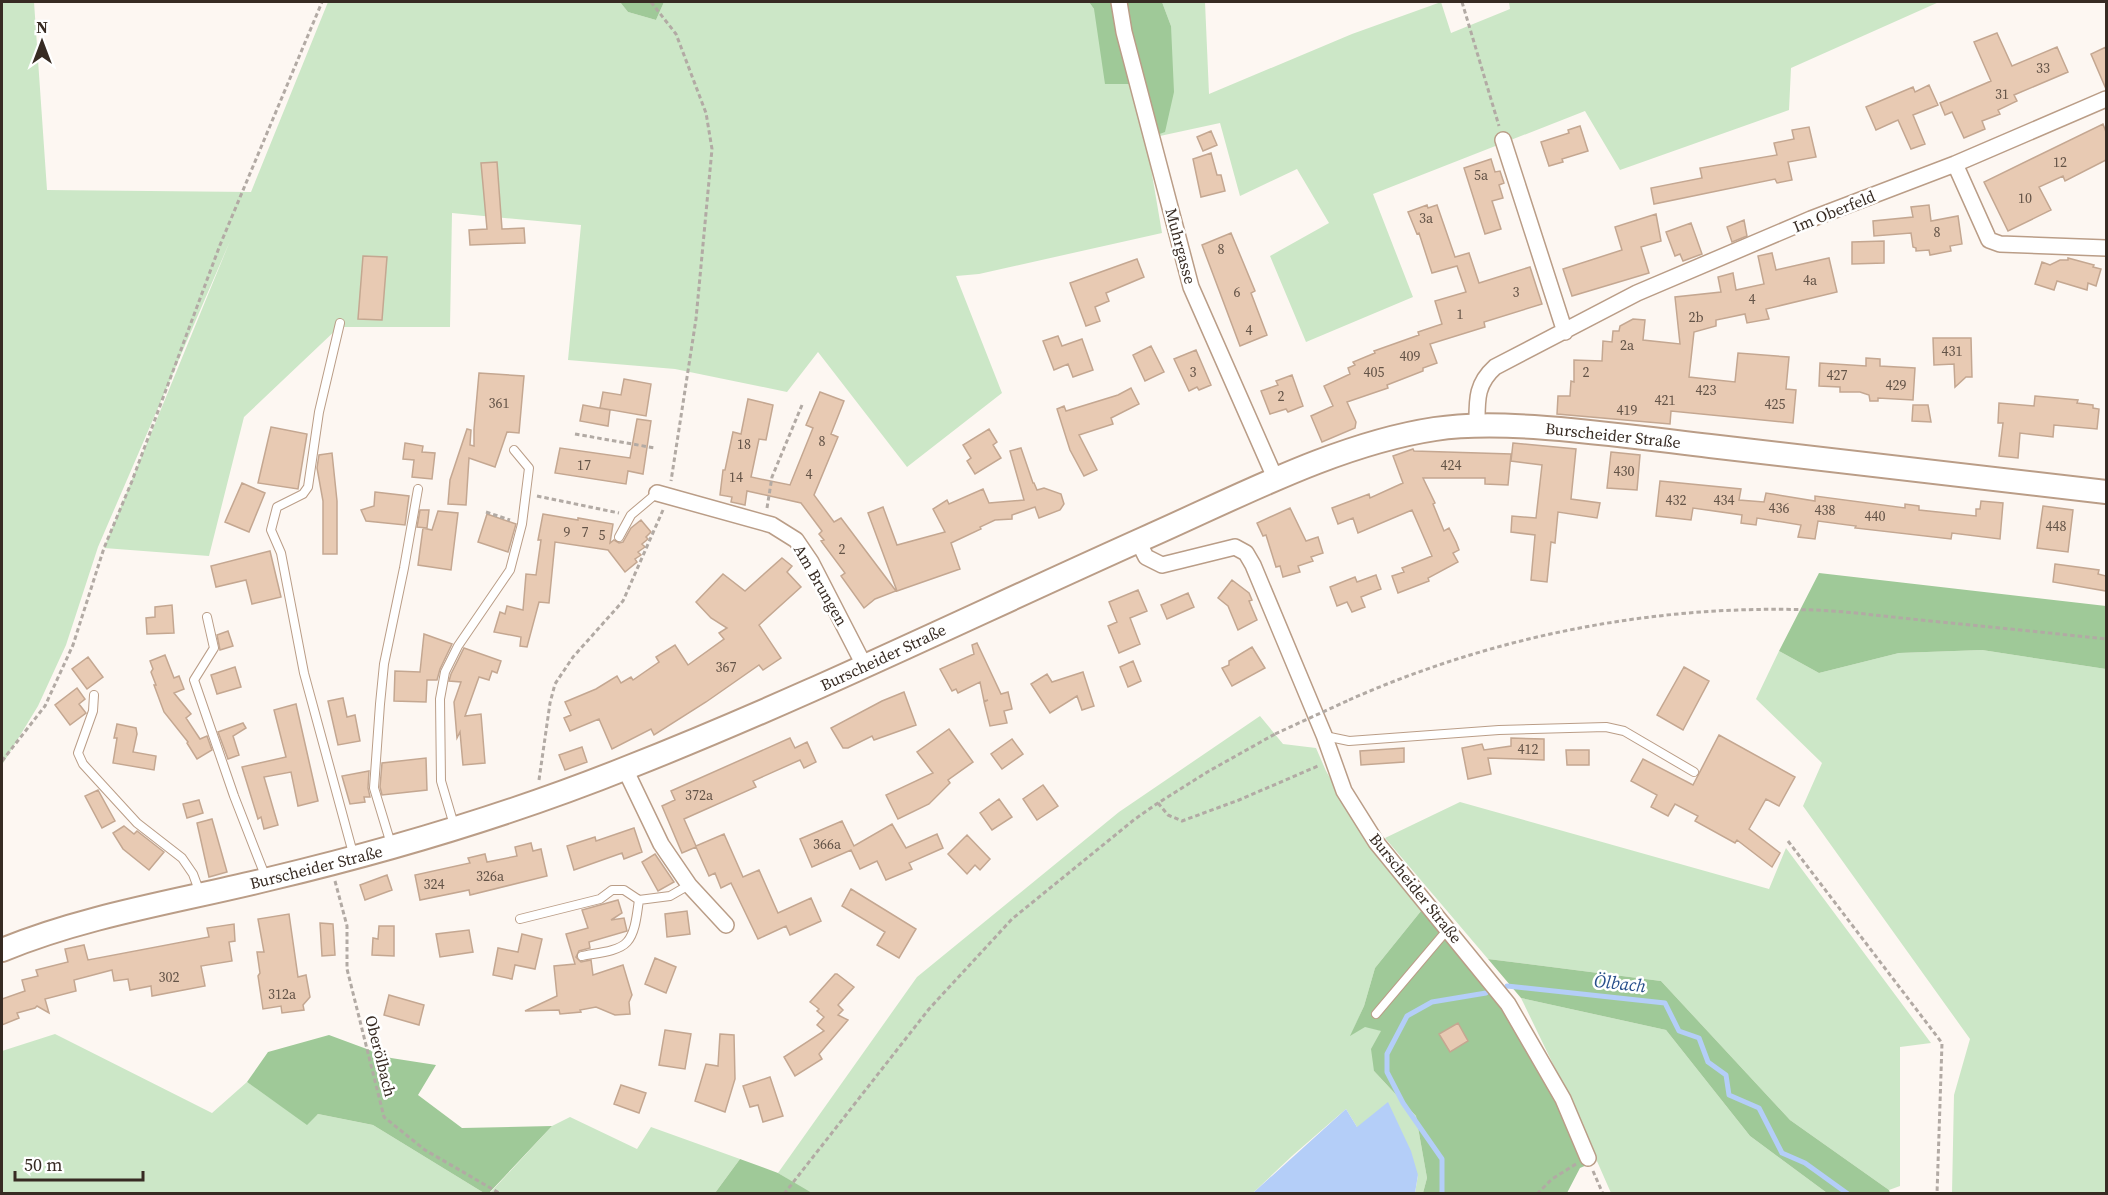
<svg xmlns="http://www.w3.org/2000/svg" width="2108" height="1195" font-family="'Source Serif 4',serif">
<style>
.green{fill:#cce7c7}
.forest{fill:#9fc998}
.water{fill:#b4cef8}
.lines{fill:none;stroke-linecap:round;stroke-linejoin:round}
.stream{stroke:#b4cef8;stroke-width:5}
.building{fill:#e8cab3;stroke:#c4a791;stroke-width:1.5}
.lane-casing{stroke:#ba9d87;stroke-width:10}
.street-casing{stroke:#ba9d87;stroke-width:18}
.primary-casing{stroke:#ba9d87;stroke-width:26}
.path{stroke:#b2aaa4;stroke-width:3;stroke-dasharray:4.5 3;stroke-linecap:butt}
.lane{stroke:#fff;stroke-width:8}
.street{stroke:#fff;stroke-width:15}
.primary{stroke:#fff;stroke-width:22}
.path-bridge{stroke:#b2aaa4;stroke-width:3;stroke-dasharray:4.5 3;stroke-linecap:butt}
.labels{text-anchor:middle;dominant-baseline:central;stroke-width:5;stroke-linejoin:round;paint-order:stroke}
.number-label{font-size:14px;fill:#635347}
.street-label{font-size:16px;fill:#372b23;stroke:#fff}
.water-label{font-size:18px;font-style:italic;fill:#274e8b;stroke:#fff}
</style>
<rect width="100%" height="100%" fill="#fdf7f2"/>
<path class="green" d="M2 2H34L47 190 251 192 328 2H620L628 12 656 20 664 2H1089L1094 9 1171 26 1162 2H1205L1209 94 1352 34 1441 2 1451 33 1510 9 1509 2H1939L1791 68 1789 110 1620 170 1585 111 1373 194 1413 297 1306 342 1270 256 1329 223 1297 169 1240 196 1220 123 1146 139 1162 233 979 274 956 276 1002 393 907 467 818 352 787 392 675 369 568 360 581 225 452 213 450 327H339L244 417 209 556 104 548 230 241 98 547 66 645 38 706 2 765Z
M1982 650 2106 669V1193H1952L1954 1095 1970 1039 1803 806 1822 763 1756 699 1779 651 1819 673 1899 653Z
M1260 716 1283 744 1316 748 1326 771 1369 846 1421 911 1375 968 1364 1006 1351 1035 1365 1026 1382 1031 1374 1071 1416 1116 1427 1178 1423 1193H1415L1418 1175 1357 1127 1346 1109 1292 1156 1253 1193 812 1194 778 1173 917 977 1119 812Z
M1460 802 1769 889 1786 848 1931 1043 1900 1047V1186L1889 1190 1790 1120 1661 981 1488 959 1385 838Z
M1521 998 1666 1030 1750 1136 1827 1193H1611L1567 1093Z
M55 1034 212 1113 247 1082 307 1124 318 1114 373 1125 484 1193H2V1051Z
M570 1117 637 1149 651 1127 740 1159 715 1193 489 1194 552 1126Z"/>
<path class="forest" d="M620 2H664L656 20 628 12Z
M1089 2H1162L1171 26 1174 92 1165 132 1146 139 1132 84H1105L1094 9Z
M1819 573 2106 606V669L1982 650 1899 653 1819 673 1779 651Z
M1421 911 1496 989 1543 1070 1587 1165 1580 1168 1567 1193H1423L1427 1178 1416 1116 1374 1071 1371 1049 1381 1031 1365 1027 1350 1036 1364 1006 1375 968Z
M1488 959 1661 981 1790 1120 1889 1190 1890 1193H1827L1750 1136 1666 1030 1521 998Z
M329 1035 391 1058 436 1065 418 1095 462 1128 552 1126 489 1193H484L373 1125 318 1114 307 1125 247 1082 268 1052Z
M740 1159 778 1173 812 1193H715Z"/>
<path class="water" d="M1388 1102 1411 1151 1418 1175 1415 1193 1338 1194 1334 1192 1329 1194 1253 1193 1346 1109 1357 1127Z"/>
<g class="lines">
<path class="stream" d="M1507 986 1665 1003 1679 1031 1699 1038 1708 1062 1726 1075 1729 1095 1759 1108 1782 1153 1805 1163 1848 1194
M1442 1194V1159L1403 1103 1387 1072V1054L1407 1016 1432 1002 1486 993"/>
</g>
<path class="building" d="M1997 33 2012 66 2057 47 2068 72 2014 95 2017 101 1998 110 2000 114 1982 121 1985 129 1964 138 1952 112 1945 115 1940 103 1991 81 1974 42Z
M2106 47V89L2091 54Z
M1929 85 1938 105 1913 115 1925 144 1911 149 1898 120 1876 130 1866 107 1913 87 1915 92Z
M2103 124 2106 132V160L2065 181 2063 176 2039 187 2051 210 2008 231 1984 182Z
M1580 126 1588 151 1562 159 1563 162 1549 166 1541 142 1569 133 1568 130Z
M1809 127 1816 157 1788 162 1792 180 1777 183 1775 179 1654 204 1651 188 1702 178 1700 168 1777 155 1774 143 1794 139 1792 130Z
M1211 131 1217 145 1203 151 1197 137Z
M1211 153 1217 175H1221L1225 191 1201 197 1193 159Z
M1491 159 1495 172 1500 171 1504 183 1499 185 1503 198 1492 201 1501 229 1485 234 1464 168Z
M497 162 502 229 524 228 525 243 470 245 469 230 487 229 481 163Z
M1427 205 1428 208 1437 205 1455 257 1469 253 1479 283 1530 267 1542 304 1484 322 1485 327 1430 344 1437 363 1423 368V371L1387 385 1388 388 1347 402 1356 422 1355 428 1322 442 1311 416 1333 406 1324 386 1350 374 1348 368 1355 365 1353 362 1375 353 1374 351 1419 335 1418 332 1442 324 1435 301 1466 292 1457 266 1432 273 1419 233 1417 234 1408 212Z
M1929 205 1931 221 1958 216 1962 244 1950 246 1951 251 1930 255 1929 250 1916 251V248L1913 247 1911 233 1874 236 1873 221 1913 217 1911 207Z
M1656 214 1661 241 1641 247 1649 273 1572 296 1563 269 1622 250 1615 227Z
M1744 220 1747 236 1732 242 1727 227Z
M1691 223 1702 254 1683 261 1680 254 1675 256 1666 232Z
M1231 233 1255 291 1251 293 1267 335 1240 346 1202 245Z
M1884 241V263L1852 264V242Z
M1772 253 1776 270 1829 258 1837 292 1766 309 1769 319 1747 323 1745 314 1716 320V326L1694 332 1689 377 1735 382 1738 353 1789 357 1786 389 1796 390 1793 423 1671 411 1670 424 1557 414 1558 396H1570L1571 381 1574 382V360L1602 361 1603 341 1612 342 1613 331H1619L1620 326 1633 319 1645 320 1643 340 1680 344 1675 297 1721 292 1718 277 1733 273 1736 290 1764 284 1758 256Z
M363 256 387 257 382 320 358 319Z
M2068 258 2094 265 2093 267 2101 269 2096 286 2088 283 2087 290 2057 281 2054 290 2035 284 2042 262 2050 265 2060 260H2068Z
M1137 259 1144 277 1106 293 1109 301 1095 307 1100 321 1086 326 1070 283Z
M1058 336 1062 346 1082 339 1093 370 1073 377 1068 364 1054 370 1043 341Z
M1933 338H1971L1972 377H1966L1955 387 1954 364 1934 365Z
M1151 346 1164 372 1145 381 1133 355Z
M1196 350 1211 385 1199 390 1197 387 1189 391 1174 359Z
M1866 358 1880 359V366L1915 368 1913 400 1878 398V401H1870L1869 395 1860 392H1840V387L1819 386 1820 363 1866 366Z
M479 373 524 376 519 433 507 432 495 467 469 458 466 505 448 504 450 480 467 429 471 430 470 445 474 446V429Z
M1292 375 1303 406 1288 412 1286 409 1270 414 1261 391 1278 385 1276 381Z
M624 379 651 384 646 416 600 408 603 392 621 395Z
M1131 388 1139 404 1111 418 1113 424 1079 435 1097 470 1084 476 1070 450 1057 409 1064 406 1066 411 1118 395Z
M820 392 844 401 831 434 838 437 814 495 834 522 841 518 896 591 875 599 864 608 841 576 845 573 821 541 824 540 819 534 822 531 801 503 747 491 745 505 731 502 732 497 720 495 723 470H725L733 432 741 434 748 399 773 405 766 440 759 439 751 477 790 485 813 428 806 425Z
M2035 396 2078 400 2077 403 2093 405V408L2099 409 2097 429 2054 425 2053 437 2020 433 2018 458 1999 456 2003 423H1998L1999 403 2034 406Z
M583 405 610 410 608 426 580 421Z
M1913 405H1928L1931 422 1912 421Z
M637 419 651 421 643 474 628 471 626 484 555 473 560 448 630 458Z
M271 427 307 434 298 489 258 483Z
M989 429 997 442 993 445 1001 458 975 474 967 461 971 458 963 445Z
M405 443 423 446 422 452 435 453 432 479 412 477 414 460 403 459Z
M1513 443 1576 449 1571 499 1600 503 1597 518 1558 512 1555 543 1551 542 1547 582 1531 580 1535 535 1511 532 1512 516 1536 518 1542 465 1511 461Z
M1021 448 1033 483H1034L1037 490 1044 488 1061 494 1064 504 1060 510 1039 518 1035 507 1012 515V519L995 520 980 527 981 529 951 543 960 569 897 591 868 513 883 507 897 545 945 532 933 509 947 500 949 504 983 489 989 503 1024 500 1010 451Z
M1413 449 1414 451 1511 454 1508 485 1485 484V478H1423L1435 503 1433 504 1444 531 1449 528 1456 542 1459 550 1453 553 1458 562 1428 578 1429 581 1398 593 1392 576 1404 572 1402 568 1432 556 1412 510 1358 533 1353 518 1338 524 1332 508 1369 494 1370 498 1403 483 1393 456Z
M1611 452 1640 455 1637 490 1607 488Z
M332 453 337 501V554H323V501L317 468 319 455Z
M1660 481 1741 489 1739 500 1764 502 1766 493 1815 501V496L1905 508V504L1919 506V510L1976 516V509H1980L1981 501 2003 503 2000 539 1952 533 1951 539 1855 528 1856 526 1818 521 1815 539 1798 537 1801 525 1757 518 1756 525 1741 523 1742 515 1693 508 1691 520 1656 516Z
M242 483 265 493 249 532 225 522Z
M375 492 409 496 405 525 366 521 361 510 374 506Z
M2043 506 2073 510 2068 552 2037 548Z
M1290 508 1306 541 1318 537 1323 553 1311 557 1313 561 1298 566 1300 572 1283 577 1280 566 1276 567 1266 535 1263 536 1257 523Z
M420 510H429L427 528 417 527Z
M438 511 458 513 451 570 418 565 423 528 432 530Z
M487 514 516 524 508 552 478 542Z
M543 514 578 520V518L613 524 610 543 614 540 619 543 623 542 631 528 641 520 651 532 646 537 648 539 642 544 645 547 638 552 641 555 635 559 637 562 625 572 608 550 555 542 549 603 539 602 527 647 520 646 521 637 494 632 500 612 505 614 507 606 523 610 526 574 536 575 541 540H538Z
M270 551 281 597 252 604 246 580 216 587 211 566Z
M782 558 792 566 787 572 801 587 759 625 781 658 763 670 759 665 706 702 654 735 651 729 612 749 599 719 570 731 564 718 571 715 565 702 596 689 617 676 621 683 631 677 633 680 659 662 656 657 675 645 688 665 724 639 719 633 727 628 711 618 696 602 723 574 745 591Z
M2055 564 2099 570 2098 574 2106 576V591L2053 582Z
M1376 575 1381 589 1361 597 1365 607 1352 612 1347 602 1337 606 1330 587 1355 577 1357 582Z
M1232 580 1249 593 1252 600 1249 601 1257 620 1238 630 1228 606 1218 598Z
M1138 590 1147 611 1130 618 1140 644 1119 653 1108 626 1117 622 1109 602Z
M1188 593 1194 607 1167 619 1161 605Z
M172 605 174 633 147 634 146 618 155 617V607Z
M228 631 233 646 220 650 217 635Z
M424 634 452 644 440 669 437 680H427L426 702 394 701 395 671 420 672Z
M977 643 1001 694 1008 692 1012 709 1004 711 1007 723 990 726 984 702 988 700 984 701 980 682 958 693 956 689 952 691 940 669 974 654 972 645Z
M1252 647 1265 668 1232 686 1222 668 1229 665V661Z
M464 648 501 661 497 673 492 671 489 680 479 677 465 716 481 714 485 763 463 765 460 732 457 738 454 702 461 682 449 681 451 674Z
M165 655 174 678 179 676 184 689 174 693 191 714 186 718 200 739 207 736 212 750 197 759 187 743 188 742 164 712 154 685H156L151 672 153 669 150 661Z
M88 657 103 677 87 689 72 669Z
M1133 661 1141 681 1128 687 1120 667Z
M235 667 241 687 217 694 211 675Z
M1684 667 1709 681 1683 730 1657 715Z
M1083 672 1094 706 1082 710 1077 696 1050 713 1031 684 1047 674 1052 682Z
M77 688 85 699 79 704 86 713 70 725 55 705Z
M904 692 916 725 874 740 872 736 848 748H843L831 728 882 701Z
M343 698 347 717 355 715 360 741 338 745 328 701Z
M296 704 318 801 298 806 291 772 264 777 278 825 264 829 261 817 258 819 242 767 286 757 274 710Z
M243 723 246 728 233 736 239 755 228 759 218 732Z
M117 724 136 728 137 734 133 752 156 756 154 770 113 763 117 738H114Z
M949 729 973 762 948 780 950 783 929 804 898 819 886 795 933 773 917 752Z
M1719 735 1795 777 1779 806 1766 799 1749 829 1780 853 1772 867 1737 840 1735 843 1695 821 1698 816 1675 804 1668 816 1651 807 1657 795 1631 781 1643 759 1693 785Z
M790 738 795 748 807 742 816 762 804 768 800 760 753 781 756 787 684 819 696 846 724 834 743 877 759 870 778 913 811 898 821 921 790 935 786 926 758 939 731 883 721 888 715 873 709 876 696 847 682 853 662 806 675 800 671 791Z
M1511 738 1544 739V760L1488 758 1491 774 1468 779 1462 748 1482 744 1484 750 1511 746Z
M1012 739 1023 754 1002 769 991 754Z
M582 747 587 762 565 770 559 755Z
M1404 748V762L1361 765 1360 751Z
M1566 750H1589V765H1567Z
M426 758 427 790 382 795 380 787 382 763Z
M369 771 368 788 370 797H364L365 802 350 804 342 776Z
M1043 785 1058 806 1037 820 1023 799Z
M98 790 115 821 102 828 85 796Z
M999 799 1012 817 992 830 980 813Z
M199 800 203 813 187 818 183 804Z
M212 819 227 872 209 877 197 823Z
M842 821 854 846 892 824 906 848 937 834 943 848 909 863 912 869 886 880 877 861 860 869 851 850 812 867 800 839Z
M124 826 134 834 137 831 164 852 149 870 123 849 113 833Z
M634 828 642 852 624 859 622 853 574 870 567 846 595 837 596 841Z
M967 835 990 859 980 870 975 865 967 874 948 854Z
M531 843 533 851 541 849 547 876 470 895 469 890 420 900 415 875 470 863 468 858 485 854 487 862 517 856 515 847Z
M655 854 674 882 658 891 642 862Z
M387 875 392 890 365 900 360 885Z
M851 889 916 929 899 958 877 945 885 932 842 906Z
M618 900 622 913 611 920 624 918 627 931 589 942 590 948 579 951 576 957 581 962 591 960 593 975 623 965 632 995 629 1002 630 1014 615 1015 596 1007 580 1010 581 1012 560 1014 559 1010 525 1011 557 996 554 966 575 964 566 934 588 928 582 910Z
M687 911 690 934 667 937 665 914Z
M289 914 298 977 306 975 310 997 303 1005 304 1010 282 1013 281 1006 263 1009 258 976 260 973 257 952H264L258 919Z
M320 923 333 924 335 955 322 956Z
M234 924 235 941 229 942 232 961 201 966 205 986 152 996 151 986 130 990 128 979 114 981 112 970 74 980 76 991 45 999 49 1013 37 1006 35 1008 17 1013 19 1018 2 1025V999L25 991 22 980 38 976 36 970 68 962 65 949 84 945 88 960 209 937 207 928Z
M379 926H394V956L372 955 373 938 378 939Z
M469 930 473 952 440 957 436 934Z
M522 934 542 939 535 969 515 965 512 979 493 975 498 948 518 952Z
M655 958 676 967 666 993 645 984Z
M835 974H837L854 987 838 1005 843 1010 838 1015 848 1020 819 1054 822 1059 795 1076 784 1057 824 1031 817 1025 824 1017 817 1011 819 1009 810 1002Z
M389 995 424 1005 419 1025 384 1015Z
M1458 1023 1468 1041 1450 1052 1439 1034Z
M665 1030 691 1034 685 1069 659 1065Z
M720 1034 734 1035 735 1079 725 1112 695 1101 706 1064 718 1066Z
M770 1077 783 1116 763 1122 758 1105 750 1107 743 1086Z
M621 1085 646 1093 639 1113 614 1104Z"/>
<g class="lines">
<defs>
<path id="lane" d="M340 323 319 412 308 487 303 494 277 507 271 530 281 553 304 673 354 857
M619 537 631 515 657 493
M207 617 214 648 194 680 234 796 266 878
M94 695 93 711 78 753 83 764 137 823 182 858 193 874 200 893
M1325 736 1349 741 1499 730 1606 727 1624 731 1694 772
M454 825 441 781 440 699 445 672 458 646 510 570 522 524 529 468 514 450
M391 844 374 788 380 704 384 664 404 568 418 489
M520 919 600 899 612 890H624L639 900 670 896 689 885
M582 956C595 953 618 952 627 942 636 932 637 912 639 900
M1376 1014 1448 929"/>
<path id="street" d="M1119 2 1124 32 1191 287 1276 480
M1503 140 1565 332
M1955 164 1989 240 2000 244 2106 248
M1477 424C1477 400 1476 384 1495 367L1637 293 1811 219 1955 164 2106 99
M657 493 772 525 796 540 811 562 864 665
M1138 541 1146 557 1162 565 1235 547 1246 553 1253 565 1324 735 1344 791 1376 842 1508 1004 1563 1099 1588 1158
M625 769 661 844 689 885 726 925"/>
<path id="primary" d="M2 950C87 915 180 901 269 879 391 850 512 814 629 767 804 698 973 615 1145 538 1236 498 1336 444 1435 429 1468 424 1500 425 1534 427 1593 431 1651 439 1710 446 1842 462 1974 477 2106 492"/>
</defs>
<use href="#lane" class="lane-casing"/>
<use href="#street" class="street-casing"/>
<use href="#primary" class="primary-casing"/>
<path class="path" d="M651 2 676 34 706 113 712 149 696 319 671 481
M1462 2 1499 126
M575 434 655 448
M537 496 619 513
M767 508 772 477 802 405
M486 512 510 520
M1349 700C1493 636 1655 604 1813 610 1846 611 1879 616 1912 619 1977 626 2042 632 2106 639
M2 761 45 706 73 645 104 548 132 481 220 245 322 2
M539 780 550 703 555 684 573 657 623 601 663 510
M1158 803 1168 815 1182 821 1239 800 1318 766
M1788 841 1942 1043 1937 1194
M335 881 347 926V969L384 1117 425 1150 501 1194
M1593 1171 1603 1194
M784 1194 929 1009 1012 919 1135 819 1158 803 1209 771 1275 734
M1537 1194 1552 1179 1576 1164"/>
<use href="#lane" class="lane"/>
<use href="#street" class="street"/>
<use href="#primary" class="primary"/>
<path class="path-bridge" d="M1275 734 1349 700"/>
</g>
<g class="labels">
<g class="number-label">
<text x="2043" y="68">33</text>
<text x="2002" y="94">31</text>
<text x="2060" y="162">12</text>
<text x="1481" y="175">5a</text>
<text x="2025" y="198">10</text>
<text x="1426" y="218">3a</text>
<text x="1937" y="232">8</text>
<text x="1221" y="249">8</text>
<text x="1810" y="280">4a</text>
<text x="1237" y="292">6</text>
<text x="1516" y="292">3</text>
<text x="1752" y="299">4</text>
<text x="1460" y="314">1</text>
<text x="1696" y="317">2b</text>
<text x="1249" y="330">4</text>
<text x="1627" y="345">2a</text>
<text x="1952" y="351">431</text>
<text x="1410" y="356">409</text>
<text x="1193" y="372">3</text>
<text x="1374" y="372">405</text>
<text x="1586" y="372">2</text>
<text x="1837" y="375">427</text>
<text x="1896" y="385">429</text>
<text x="1706" y="390">423</text>
<text x="1281" y="396">2</text>
<text x="1665" y="400">421</text>
<text x="499" y="403">361</text>
<text x="1775" y="404">425</text>
<text x="1627" y="410">419</text>
<text x="822" y="441">8</text>
<text x="744" y="444">18</text>
<text x="584" y="465">17</text>
<text x="1451" y="465">424</text>
<text x="1624" y="471">430</text>
<text x="809" y="474">4</text>
<text x="736" y="477">14</text>
<text x="1676" y="500">432</text>
<text x="1724" y="500">434</text>
<text x="1779" y="508">436</text>
<text x="1825" y="510">438</text>
<text x="1875" y="516">440</text>
<text x="2056" y="526">448</text>
<text x="567" y="532">9</text>
<text x="585" y="532">7</text>
<text x="602" y="535">5</text>
<text x="842" y="549">2</text>
<text x="726" y="667">367</text>
<text x="1528" y="749">412</text>
<text x="699" y="795">372a</text>
<text x="827" y="844">366a</text>
<text x="490" y="876">326a</text>
<text x="434" y="884">324</text>
<text x="169" y="977">302</text>
<text x="282" y="994">312a</text>
</g>
<g class="street-label">
<text transform="translate(1834 211) rotate(-22)">Im Oberfeld</text>
<text transform="translate(1181 246) rotate(75)">Muhrgasse</text>
<text transform="translate(1613 435) rotate(6)">Burscheider Straße</text>
<text transform="translate(821 585) rotate(60)">Am Brungen</text>
<text transform="translate(883 657) rotate(-25)">Burscheider Straße</text>
<text transform="translate(316 867) rotate(-14)">Burscheider Straße</text>
<text transform="translate(1416 888) rotate(51)">Burscheider Straße</text>
<text transform="translate(381 1056) rotate(76)">Oberölbach</text>
</g>
<g class="water-label">
<text transform="translate(1620 983) rotate(6)">Ölbach</text>
</g>
</g>
<rect width="2108" height="1195" fill="none" stroke="#372b23" stroke-width="6"/>
<g transform="translate(42 42)" stroke="#ffffff" stroke-width="4.5" paint-order="stroke">
<path d="M0-4.5L10 22L0 15L-10 22Z" fill="#372b23"/>
<text y="-9" font-size="16" font-weight="bold" text-anchor="middle" fill="#372b23">N</text>
</g>
<path d="M15 1171v9h128v-9" fill="none" stroke="#372b23" stroke-width="3"/>
<text x="24" y="1171" font-size="18" fill="#372b23" stroke="#ffffff" stroke-width="4.5" paint-order="stroke">50 m</text>
</svg>
